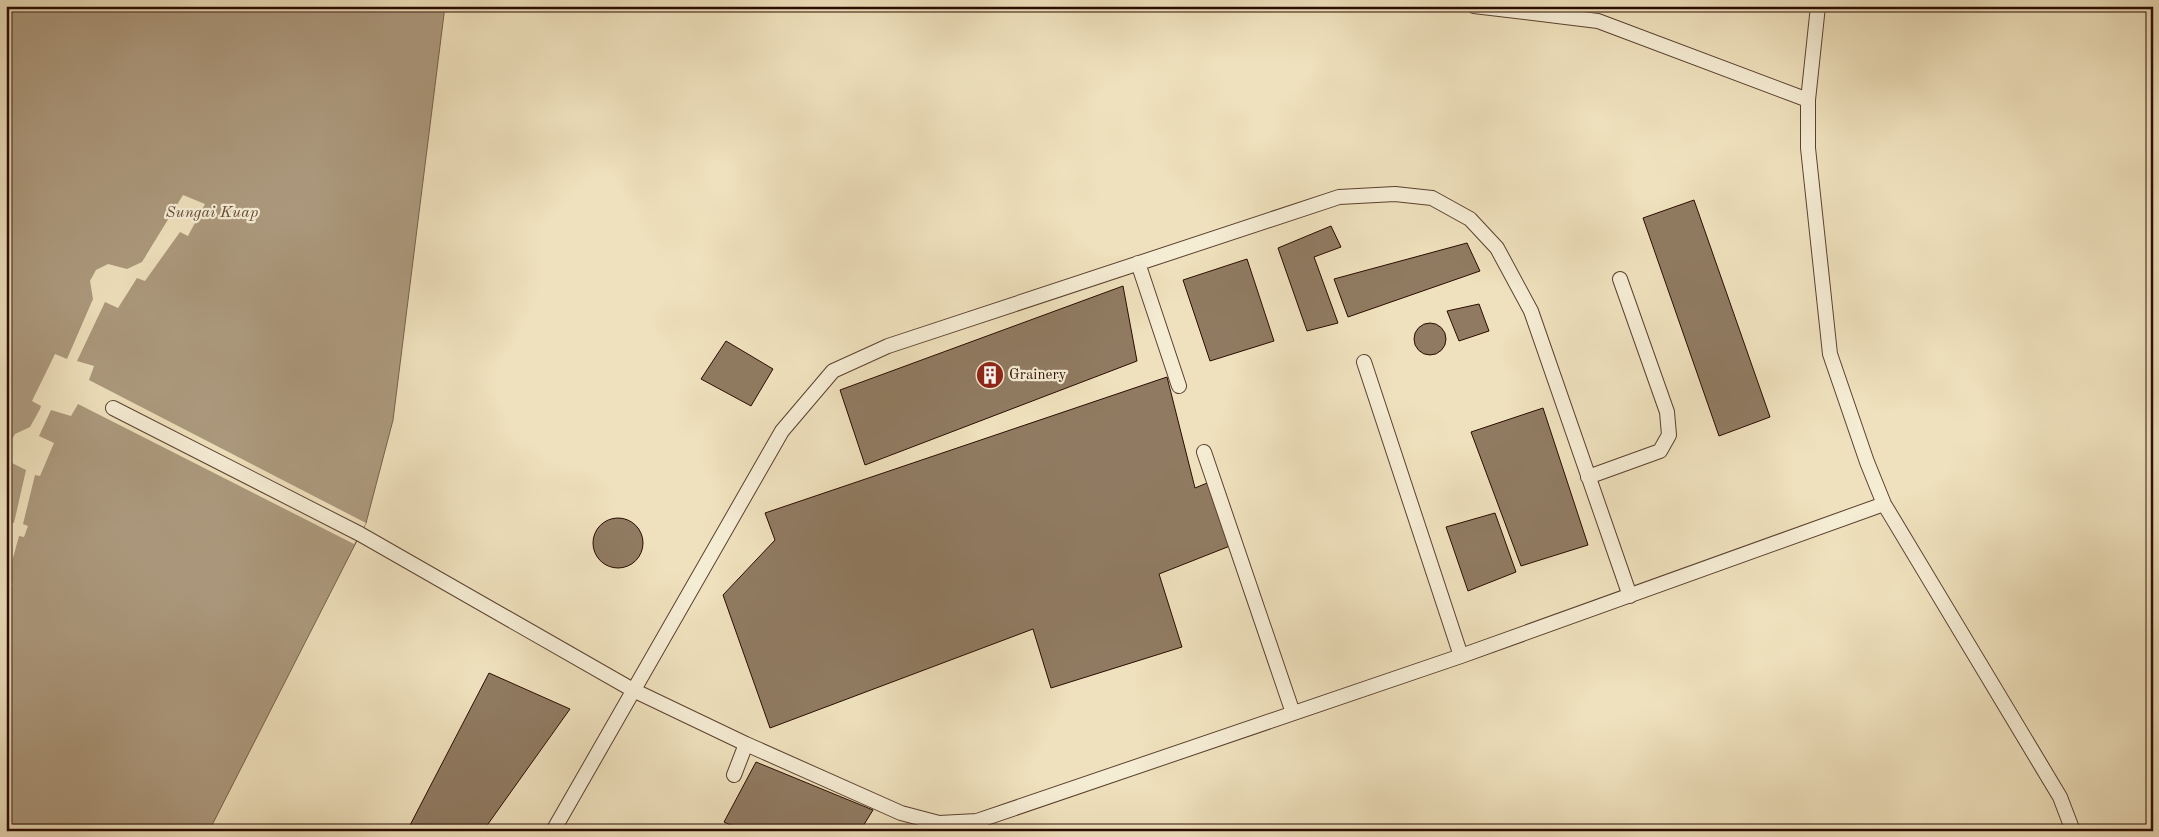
<svg xmlns="http://www.w3.org/2000/svg" width="2159" height="837" font-family="'Old Standard TT',serif">
<style>
.water{fill:#ac997d;stroke:#78614b}
.pier{fill:#efe1bd}
.building{fill:#907b62;stroke:#2a0c00}
.lines{fill:none;stroke-linecap:round;stroke-linejoin:round}
.service-casing{stroke:#5b412f;stroke-width:16}
.service{stroke:#f5ecd4;stroke-width:14}
.labels{text-anchor:middle;dominant-baseline:central;stroke-width:4.5;stroke-linejoin:round;paint-order:stroke}
.poi-label{font-size:15px;fill:#2a0c00;stroke:#f5ecd4;text-anchor:start}
.water-label{font-size:16px;font-style:italic;fill:#644b38;stroke:#f5ecd4}
</style>
<rect width="100%" height="100%" fill="#efe1bd"/>
<filter id="stains"><feTurbulence type="fractalNoise" baseFrequency=".004" numOctaves="4"/><feColorMatrix values="0 0 0 0 .2 0 0 0 0 .09 0 0 0 0 .02 0 0 0 .5 -.17"/></filter>
<radialGradient id="worn" r=".72"><stop offset=".6" stop-color="#630" stop-opacity="0"/><stop offset="1" stop-color="#630" stop-opacity=".3"/></radialGradient>
<path class="water" d="M6 6H445L393 420 366 523 209 831H6Z"/>
<path class="pier" d="M183 195 205 204 188 236 180 232 145 281 137 278 118 308 105 302 77 361 94 366 89 380 366 523 354 544 78 404 71 416 51 410 39 436 54 443 40 476 35 475 23 524 28 526 24 537 19 536 7 580 13 584 6 602V551L11 532 6 530 8 522 14 523 26 470 10 462 6 455 8 446 15 434 30 427 40 409 41 406 32 401 55 354 67 359 93 299 90 281 96 270 108 264 127 269 142 262Z"/>
<path class="building" d="M1694 200 1770 417 1719 436 1643 218Z
M1331 226 1341 247 1314 257 1338 323 1307 331 1278 248Z
M1467 243 1480 271 1348 317 1334 279Z
M1247 259 1274 341 1210 361 1183 280Z
M1123 286 1137 361 865 465 840 390Z
M1479 304 1489 331 1459 341 1447 311Z
M1414 339a16 16 0 1 1 32 0a16 16 0 1 1-32 0Z
M726 341 773 369 751 406 701 379Z
M1167 377 1195 488 1212 481 1235 544 1159 574 1182 647 1051 688 1033 629 770 728 723 595 775 540 765 513Z
M1543 408 1588 545 1521 566 1471 432Z
M1495 513 1516 572 1468 591 1446 527Z
M593 543a25 25 0 1 1 50 0a25 25 0 1 1-50 0Z
M489 673 570 709 483 831H407Z
M756 762 873 810 860 831H743L724 822Z"/>
<g class="lines">
<defs>
<path id="service" d="M1474 6 1598 21 1808 100
M1818 6 1808 100V148L1830 354 1867 462 1884 504 2060 797 2073 831
M1138 263 1179 386
M1364 362 1461 656
M113 408 360 534 633 690 746 744 901 813 939 823 977 821 1461 656 1884 504
M1204 452 1293 713
M1588 477 1660 451 1669 435 1667 412 1620 279
M734 775 746 744
M553 831 782 431 833 371 888 346 1339 197 1395 194 1432 198 1470 219 1497 248 1531 311 1630 596"/>
</defs>
<use href="#service" class="service-casing"/>
<use href="#service" class="service"/>
</g>
<defs>
<symbol id="building-disc" viewBox="-11 -11 22 22"><circle r="9.5" fill="#8f2418" stroke="#f5ecd4"/><path d="M-4-6H4V6H1V3H-1V6H-4ZM-2.5-4.3h1.7v1.8h-1.7ZM.8-4.3h1.7v1.8H.8ZM-2.5-1h1.7V.8h-1.7ZM.8-1h1.7V.8H.8Z" fill="#fff"/></symbol>
</defs>
<g fill-rule="evenodd">
<use href="#building-disc" x="974" y="359" width="32" height="32"/>
</g>
<g class="labels">
<g class="poi-label">
<text x="1009" y="375">Grainery</text>
</g>
<g class="water-label">
<text x="212" y="213">Sungai Kuap</text>
</g>
</g>
<rect width="2159" height="837" fill="none" stroke="#efe1bd" stroke-width="25"/>
<rect x="8" y="8" width="2144" height="822" fill="none" stroke="#2a0c00" stroke-width="2.5"/>
<rect x="12" y="12" width="2134" height="812" fill="none" stroke="#2a0c00"/>
<rect width="100%" height="100%" filter="url(#stains)"/>
<rect width="100%" height="100%" fill="url(#worn)"/>
</svg>
